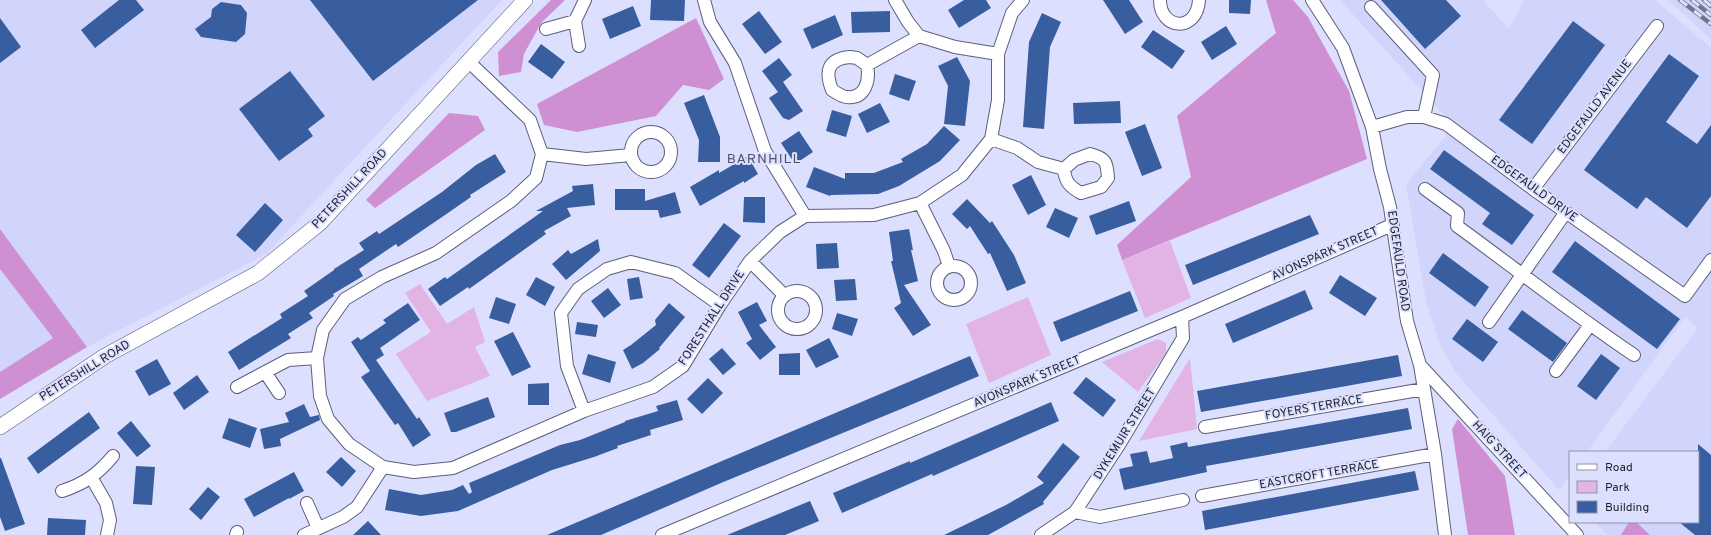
<svg xmlns="http://www.w3.org/2000/svg" width="1711" height="535" font-family="Overpass,sans-serif">
<style>
.built{fill:#d2d5fb}
.green{fill:#e2b4e4}
.forest{fill:#ce90d2}
.building{fill:#385e9f}
.lines{fill:none;stroke-linecap:round;stroke-linejoin:round}
.minor-casing{stroke:#5d5f7a;stroke-width:14}
.tertiary-casing{stroke:#5d5f7a;stroke-width:16}
.minor{stroke:#fff;stroke-width:12}
.tertiary{stroke:#fff;stroke-width:15}
.rail-casing{stroke:#737488;stroke-width:4.5}
.rail{stroke:#dcdffe;stroke-width:3;stroke-dasharray:9;stroke-linecap:butt}
.labels{text-anchor:middle;dominant-baseline:central;stroke-width:4;stroke-linejoin:round;paint-order:stroke}
.street-label{font-size:12px;fill:#1d1e29;stroke:#dcdffe}
.quarter-label{font-size:14px;letter-spacing:1px;fill:#51526d;stroke:#dcdffe}
</style>
<rect width="100%" height="100%" fill="#dcdffe"/>
<path class="built" d="M0 0H502L266 254 87 347 0 229Z
M1340 0H1483L1509 29 1524 0H1655L1711 48V535H1608L1594 522H1698V452H1605L1698 328 1685 317 1587 452H1570V475L1559 490 1456 373 1439 342 1426 301 1406 184 1454 126Z
M1667 0H1711V40L1685 15Z
M0 269 53 338 0 372Z"/>
<path class="green" d="M1170 241 1191 298 1145 318 1122 260Z
M420 284 447 324 474 307 485 342 475 347 490 376 427 401 396 354 431 332 405 293Z
M1028 297 1051 355 989 383 966 324Z
M1158 339 1166 343V353L1138 392 1102 362Z
M1190 358 1197 429 1139 441Z"/>
<path class="forest" d="M551 0H565L541 23 524 54 521 72 499 76 498 52Z
M1266 0H1293L1308 17 1349 91 1367 159 1122 260 1117 245 1191 177 1177 116 1276 33Z
M696 18 724 79 709 90 683 85 656 116 577 132 544 125 537 104Z
M449 113 478 116 485 130 375 208 366 200Z
M0 229 87 347 0 399V372L53 338 0 269Z
M1458 419 1505 476 1515 535H1468L1452 429Z
M1629 522H1636L1650 535H1621Z"/>
<path class="building" d="M119 0H136L144 10 95 48 81 30Z
M310 0H478L373 81Z
M651 0H685L684 21 650 20Z
M964 0H986L991 8 959 28 948 10Z
M1103 0H1129L1143 22 1125 34Z
M1229 0H1251L1250 14 1229 13Z
M1381 0H1446L1461 16 1425 49Z
M221 2 241 5 247 13 245 34 236 42 201 37 195 29 211 17 212 9Z
M633 6 641 26 610 39 602 19Z
M759 11 782 42 765 54 742 24Z
M890 11V32L852 33 851 12Z
M1042 13 1061 22 1050 47 1044 129 1023 127 1029 42Z
M835 15 843 35 812 49 803 29Z
M0 18 21 47 0 63Z
M1573 21 1605 45 1532 144 1499 120Z
M1226 26 1237 44 1212 60 1201 42Z
M1153 30 1185 51 1172 69 1141 47Z
M541 44 565 62 552 79 528 62Z
M1669 54 1699 76 1666 122 1697 144 1711 125V196L1687 228 1646 197 1637 209 1584 170Z
M957 57 970 81 965 126 944 124 948 86 938 66Z
M779 58 792 75 783 82 803 111 789 120 783 118 769 98 778 92 762 71Z
M290 71 325 116 308 129 313 136 279 161 239 109Z
M895 74 916 81 909 101 889 94Z
M704 95 720 137V162H698L699 140 684 103Z
M1120 101 1121 123 1074 124 1073 103Z
M880 103 890 122 867 133 858 114Z
M832 110 852 116 846 137 826 131Z
M1145 124 1162 168 1142 176 1125 132Z
M944 126 960 140 940 161 899 186 878 194 831 195 830 196 806 187 814 167 845 179V173H874L903 162 901 159 927 144Z
M799 131 813 152 795 164 781 143Z
M1444 150 1534 215 1512 245 1482 224 1490 213 1430 169Z
M495 154 506 172 470 195 471 197 445 215 398 247 396 244 359 269 363 276 333 294 334 296 309 313 313 318 288 334 291 338 239 370 228 352 282 318 280 314 308 296 304 291 334 270V269L364 250 359 243 377 231 379 234 442 192 476 165Z
M748 156 758 174 744 183V181L700 206 690 187 719 170V173Z
M1031 175 1046 205 1028 215 1012 185Z
M593 184 595 205 567 208 571 216 544 231 546 234 469 289 468 287 440 306 428 289 445 277 447 279 543 211H536L573 191 572 186Z
M615 189H645V201L675 192 681 213 660 218 658 210H615Z
M744 197H765V223L743 222Z
M967 199 990 223 992 221 1014 255 1026 283 1007 291 990 253 988 254 970 226 967 229 952 214Z
M1129 201 1136 221 1096 235 1089 216Z
M265 203 283 220 255 252 236 235Z
M1055 208 1078 218 1069 238 1046 227Z
M1310 215 1319 234 1193 285 1185 265Z
M724 223 741 236 709 278 692 265Z
M909 229 913 250H911L918 281 904 285 931 325 913 336 894 308 901 303 891 261H893L889 232Z
M598 239 600 251 566 280 552 264 568 250 571 254Z
M1575 241 1680 319 1657 349 1552 272Z
M837 243 839 268 817 269 816 244Z
M1443 253 1489 287 1475 307 1429 273Z
M1340 275 1377 298 1365 316 1329 293Z
M536 277 555 287 545 306 526 295Z
M639 277 643 298 630 300 627 279Z
M855 279 857 300 836 301 834 280Z
M608 288 621 305 604 318 591 301Z
M1305 290 1313 309 1233 343 1225 324Z
M1130 291 1138 311 1061 342 1053 322Z
M496 297 516 304 509 324 489 318Z
M757 302 767 321 759 325 776 347 760 360 746 343 752 339 738 312Z
M408 303 420 320 380 348 384 355 376 360 417 419 419 417 431 435 413 447 398 423 395 425 361 377 370 371 351 342 358 337 361 340 386 323 383 320Z
M669 303 685 317 659 348 660 349 643 363 632 369 623 350 631 345 656 325 655 320Z
M1522 310 1567 343 1553 362 1508 329Z
M837 313 858 319 852 336 832 329Z
M1467 319 1498 342 1483 362 1452 339Z
M577 322 598 325 596 337 575 334Z
M513 332 531 367 512 376 494 341Z
M829 338 839 357 816 368 806 350Z
M722 348 736 364 723 375 709 359Z
M800 353V375H779V354Z
M588 354 616 362 610 383 582 374Z
M1601 354 1620 368 1596 400 1577 386Z
M1398 355 1402 376 1201 412 1197 391Z
M970 356 979 376 901 409 721 483 601 535H547Z
M157 359 171 384 149 396 135 371Z
M197 375 209 392 184 410 173 393Z
M1086 377 1116 400 1103 417 1073 393Z
M708 378 723 393 702 414 687 399Z
M549 383V405H528V384Z
M488 397 495 417 456 432H451L444 413Z
M677 400 683 420 650 430 651 435 617 446 618 448 594 457 552 470 458 511 421 516 385 510 389 489 421 495 452 490 463 485 469 494 472 492 469 483 560 445 580 440 625 422V421L658 411 656 406Z
M1051 402 1059 421 933 476 932 474 842 513 833 493 910 461V463Z
M304 404 310 417 319 415 320 420 280 439 281 446 264 449 260 429 289 422 285 413Z
M1408 408 1412 429 1206 466 1207 472 1124 490 1119 469 1133 466 1130 454 1147 451 1150 463 1173 458 1170 446 1187 442 1188 447Z
M89 412 100 428 38 474 27 458Z
M229 418 257 428 250 448 222 438Z
M131 421 151 446 137 457 117 433Z
M1063 443 1080 457 1043 502 1044 504 988 535H944L1006 505 1044 483 1037 477Z
M1698 444 1711 455V535H1695L1679 522H1698Z
M341 457 356 471 342 487 326 472Z
M0 458H1L25 524 5 531 0 517Z
M136 466 155 467 152 505 133 504Z
M1415 471 1419 490 1205 530 1202 511Z
M294 472 304 491 289 499V498L254 517 244 499Z
M208 487 220 497 201 520 189 509Z
M810 501 819 521 785 535H727Z
M48 518 86 520 85 535H47Z
M368 521 381 535H353Z"/>
<g class="lines">
<defs>
<path id="minor" d="M704 0 710 22 735 63 765 151 805 216
M895 0 908 22 919 36 955 47 998 54
M1160 0C1160 30 1197 33 1199 0
M1312 0 1343 48 1372 127 1380 169 1390 207 1407 321 1420 365 1435 454 1445 535
M1371 7 1433 75 1424 117
M546 29 575 21
M579 46 575 21 585 0
M850 57 857 58 867 65C870 79 866 99 847 97 842 97 837 93 832 90 825 72 827 59 850 57Z
M468 61 530 120 542 154 536 178 511 201 436 253 382 277 345 299 323 330 317 358 320 396 328 419 349 444 383 467 414 472 453 468 584 411 653 387 683 366 720 305 750 261 780 232 805 216 874 215 920 203 962 175 991 139 998 100V54L1012 13 1023 0
M867 65 919 36
M1372 127 1407 117H1424L1446 124 1533 189 1685 296 1711 260
M631 152a20 20 0 1 1 40 0a20 20 0 1 1-40 0Z
M991 139 1017 148 1038 162 1064 169
M542 154 586 159 631 155
M1090 154C1106 158 1107 162 1108 178L1101 187 1081 193C1070 187 1065 182 1064 169L1074 160Z
M1425 189 1458 213 1457 226C1516 269 1573 314 1634 355
M1533 189 1657 26
M920 203 944 251 949 266
M750 261 784 295
M937 283a17 17 0 1 1 34 0a17 17 0 1 1-34 0Z
M778 310a19 19 0 1 1 38 0a19 19 0 1 1-38 0Z
M1489 322 1566 212
M1420 365 1577 535
M1556 371 1590 325
M265 372 279 393
M237 387 288 360 317 358
M584 411 567 366 561 313 578 289 607 269 631 262 675 273 720 305
M1205 427 1424 389
M91 477 106 503 110 520 107 535
M62 491C84 484 98 474 113 456
M1202 496 1435 454
M307 503 318 528
M1075 512 1100 517 1183 500
M236 535 237 532
M304 535 343 517 357 507 383 467
M662 535 1182 317 1392 225
M1041 535 1075 512 1119 445 1183 338 1182 317"/>
<path id="tertiary" d="M0 427 105 356 258 273 320 223 525 0"/>
</defs>
<use href="#minor" class="minor-casing"/>
<use href="#tertiary" class="tertiary-casing"/>
<use href="#minor" class="minor"/>
<use href="#tertiary" class="tertiary"/>
<defs>
<path id="rail" d="M1680 0 1711 24
M1692 0 1711 15
M1704 0 1711 6"/>
</defs>
<use href="#rail" class="rail-casing"/>
<use href="#rail" class="rail"/>
</g>
<g class="labels">
<g class="street-label">
<text transform="translate(1595 107) rotate(-53)">EDGEFAULD AVENUE</text>
<text transform="translate(350 189) rotate(-47)">PETERSHILL ROAD</text>
<text transform="translate(1534 189) rotate(36)">EDGEFAULD DRIVE</text>
<text transform="translate(1325 254) rotate(-24)">AVONSPARK STREET</text>
<text transform="translate(1398 261) rotate(82)">EDGEFAULD ROAD</text>
<text transform="translate(712 318) rotate(-57)">FORESTHALL DRIVE</text>
<text transform="translate(85 371) rotate(-32)">PETERSHILL ROAD</text>
<text transform="translate(1027 382) rotate(-23)">AVONSPARK STREET</text>
<text transform="translate(1314 408) rotate(-10)">FOYERS TERRACE</text>
<text transform="translate(1125 434) rotate(-58)">DYKEMUIR STREET</text>
<text transform="translate(1499 450) rotate(47)">HAIG STREET</text>
<text transform="translate(1319 475) rotate(-10)">EASTCROFT TERRACE</text>
</g>
<g class="quarter-label">
<text x="764" y="159">BARNHILL</text>
</g>
</g>
<rect x="1569" y="451" width="130" height="72" fill="#dcdffe" stroke="#9092a9"/>
<rect x="1577" y="464" width="20" height="6" fill="#ffffff" stroke="#9092a9"/>
<text x="1605" y="471" font-size="12" fill="#1d1e29">Road</text>
<rect x="1577" y="481" width="20" height="12" fill="#e2b4e4" stroke="#9092a9"/>
<text x="1605" y="491" font-size="12" fill="#1d1e29">Park</text>
<rect x="1577" y="501" width="20" height="12" fill="#385e9f" stroke="#9092a9"/>
<text x="1605" y="511" font-size="12" fill="#1d1e29">Building</text>
</svg>
